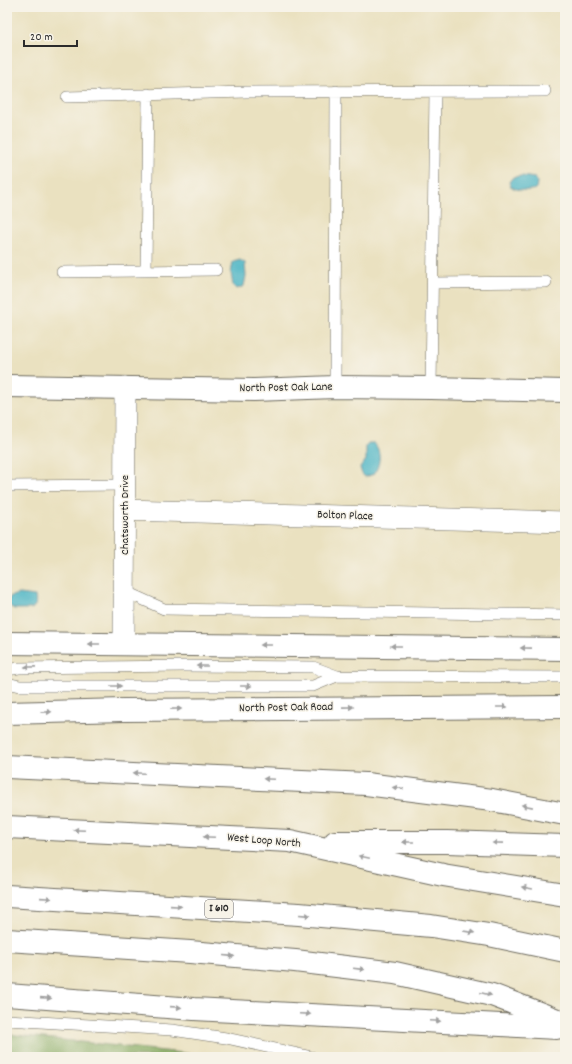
<svg xmlns="http://www.w3.org/2000/svg" width="572" height="1064" font-family="Dekko,sans-serif">
<style>
.forest{fill:#84a95e;stroke:#586a44}
.water{fill:#47b3c4;stroke:#396f78}
.lines{fill:none;stroke-linecap:round;stroke-linejoin:round}
.service-casing{stroke:#6e6b5f;stroke-width:12}
.minor-casing{stroke:#6e6b5f;stroke-width:22}
.tertiary-casing{stroke:#6e6b5f;stroke-width:24}
.secondary-casing{stroke:#6e6b5f;stroke-width:24}
.motorway-casing{stroke:#6e6b5f;stroke-width:24}
.service{stroke:#fff;stroke-width:11}
.minor{stroke:#fff;stroke-width:21}
.tertiary{stroke:#fff;stroke-width:22}
.secondary{stroke:#fff;stroke-width:22}
.motorway{stroke:#fff;stroke-width:22}
.oneway{fill:#a0a0a0}
.labels{text-anchor:middle;dominant-baseline:central;stroke-width:3;stroke-linejoin:round;paint-order:stroke}
.shield{fill:#f7f3e8;stroke:#686764;stroke-width:1}
.shield-label{font-size:11px;font-weight:bold;fill:#2b2b2b}
.street-label{font-size:12px;fill:#2b2b2b;stroke:#f7f3e8}
</style>
<rect width="100%" height="100%" fill="#f7f3e8"/>
<filter id="ink" filterUnits="userSpaceOnUse"><feTurbulence type="fractalNoise" baseFrequency=".025" numOctaves="2"/><feDisplacementMap in="SourceGraphic" scale="8" xChannelSelector="R" yChannelSelector="G"/><feConvolveMatrix kernelMatrix="1 2 1 2 8 2 1 2 1" color-interpolation-filters="sRGB"/></filter>
<filter id="wash" filterUnits="userSpaceOnUse"><feTurbulence type="fractalNoise" baseFrequency=".012" numOctaves="4" result="noise"/><feDisplacementMap in="SourceGraphic" scale="16" xChannelSelector="R" yChannelSelector="G"/><feGaussianBlur stdDeviation="0.9" result="paint"/><feColorMatrix in="noise" values="0 0 0 0 0 0 0 0 0 0 0 0 0 0 0 0 0 1.4 0 .05"/><feComposite in="paint" operator="in"/></filter>
<g filter="url(#wash)">
<rect width="100%" height="100%" fill="#eae1c0"/>
<path class="forest" d="M7 1034 220 1057H7Z"/>
<path class="water" d="M522 176 535 178 537 182 536 189C527 191 520 191 511 187L509 182 513 177Z
M240 260 245 263 246 276 244 286 237 289 233 286 231 273 233 262Z
M368 443H374C382 452 380 464 374 474L365 477 362 474 360 468 366 460V447Z
M20 594 35 596 36 604 32 609H14L8 605V600L11 596Z"/>
</g>
<g filter="url(#ink)">
<g class="lines">
<defs>
<path id="service" d="M67 97 246 92 545 91
M146 270 148 94
M62 272 216 270
M433 283 546 282
M335 387 336 91
M431 388 435 92
M7 486 125 485
M124 591 164 609 565 615
M7 670 19 668 184 666 313 667 337 676 565 677
M7 683 20 686H313L337 676
M7 1020 172 1030 226 1038 312 1057"/>
<path id="minor" d="M125 510 565 522
M124 644 125 387"/>
<path id="tertiary" d="M7 386 254 390 335 387 431 388 565 391"/>
<path id="secondary" d="M7 643 565 649
M7 713 124 710 565 707"/>
<path id="motorway" d="M7 767 366 784 492 800 565 814
M7 827 290 841 443 875 565 895
M335 842H447L565 846
M7 896 299 914 431 926 489 935 565 951
M7 940 190 952 295 961 395 973 492 995 565 1023
M7 995 194 1009 557 1028"/>
</defs>
<use href="#service" class="service-casing"/>
<use href="#minor" class="minor-casing"/>
<use href="#tertiary" class="tertiary-casing"/>
<use href="#secondary" class="secondary-casing"/>
<use href="#motorway" class="motorway-casing"/>
<use href="#service" class="service"/>
<use href="#minor" class="minor"/>
<use href="#tertiary" class="tertiary"/>
<use href="#secondary" class="secondary"/>
<use href="#motorway" class="motorway"/>
</g>
<defs><path id="oneway-solid" d="M-6-.8H1V-3.2L6.5 0L1 3.2V.8H-6Z"/></defs>
<g class="oneway">
<use href="#oneway-solid" transform="translate(94 644) rotate(-180)"/>
<use href="#oneway-solid" transform="translate(266 645) rotate(-180)"/>
<use href="#oneway-solid" transform="translate(396 646) rotate(-180)"/>
<use href="#oneway-solid" transform="translate(526 648) rotate(-179)"/>
<use href="#oneway-solid" transform="translate(202 666) rotate(-180)"/>
<use href="#oneway-solid" transform="translate(30 667) rotate(179)"/>
<use href="#oneway-solid" transform="translate(116 686)"/>
<use href="#oneway-solid" transform="translate(246 686)"/>
<use href="#oneway-solid" transform="translate(348 707) rotate(-1)"/>
<use href="#oneway-solid" transform="translate(502 707)"/>
<use href="#oneway-solid" transform="translate(176 709) rotate(-1)"/>
<use href="#oneway-solid" transform="translate(46 712) rotate(-2)"/>
<use href="#oneway-solid" transform="translate(139 773) rotate(-177)"/>
<use href="#oneway-solid" transform="translate(269 779) rotate(-178)"/>
<use href="#oneway-solid" transform="translate(398 788) rotate(-174)"/>
<use href="#oneway-solid" transform="translate(527 806) rotate(-169)"/>
<use href="#oneway-solid" transform="translate(79 830) rotate(-177)"/>
<use href="#oneway-solid" transform="translate(209 837) rotate(-177)"/>
<use href="#oneway-solid" transform="translate(408 842) rotate(-180)"/>
<use href="#oneway-solid" transform="translate(498 843) rotate(-179)"/>
<use href="#oneway-solid" transform="translate(364 857) rotate(-168)"/>
<use href="#oneway-solid" transform="translate(527 888) rotate(-170)"/>
<use href="#oneway-solid" transform="translate(46 898) rotate(4)"/>
<use href="#oneway-solid" transform="translate(176 906) rotate(4)"/>
<use href="#oneway-solid" transform="translate(305 915) rotate(5)"/>
<use href="#oneway-solid" transform="translate(469 932) rotate(9)"/>
<use href="#oneway-solid" transform="translate(229 956) rotate(5)"/>
<use href="#oneway-solid" transform="translate(359 969) rotate(7)"/>
<use href="#oneway-solid" transform="translate(486 994) rotate(14)"/>
<use href="#oneway-solid" transform="translate(46 998) rotate(4)"/>
<use href="#oneway-solid" transform="translate(176 1007) rotate(4)"/>
<use href="#oneway-solid" transform="translate(305 1014) rotate(3)"/>
<use href="#oneway-solid" transform="translate(435 1021) rotate(3)"/>
</g>
</g>
<g class="labels">
<rect class="shield" x="205" y="900" width="28" height="18" rx="3"/>
<g class="shield-label">
<text x="219" y="909">I 610</text>
</g>
<g class="street-label">
<text transform="translate(286 388) rotate(-1)">North Post Oak Lane</text>
<text transform="translate(125 515) rotate(-90)">Chatsworth Drive</text>
<text transform="translate(345 516) rotate(2)">Bolton Place</text>
<text transform="translate(286 708) rotate(-1)">North Post Oak Road</text>
<text transform="translate(264 841) rotate(5)">West Loop North</text>
</g>
</g>
<rect width="572" height="1064" fill="none" stroke="#f7f3e8" stroke-width="24"/>
<path d="M24 40v6h53v-6" fill="none" stroke="#2b2b2b" stroke-width="2"/>
<text x="30" y="40" font-size="12" fill="#2b2b2b" stroke="#f7f3e8" stroke-width="3" paint-order="stroke">20 m</text>
</svg>
